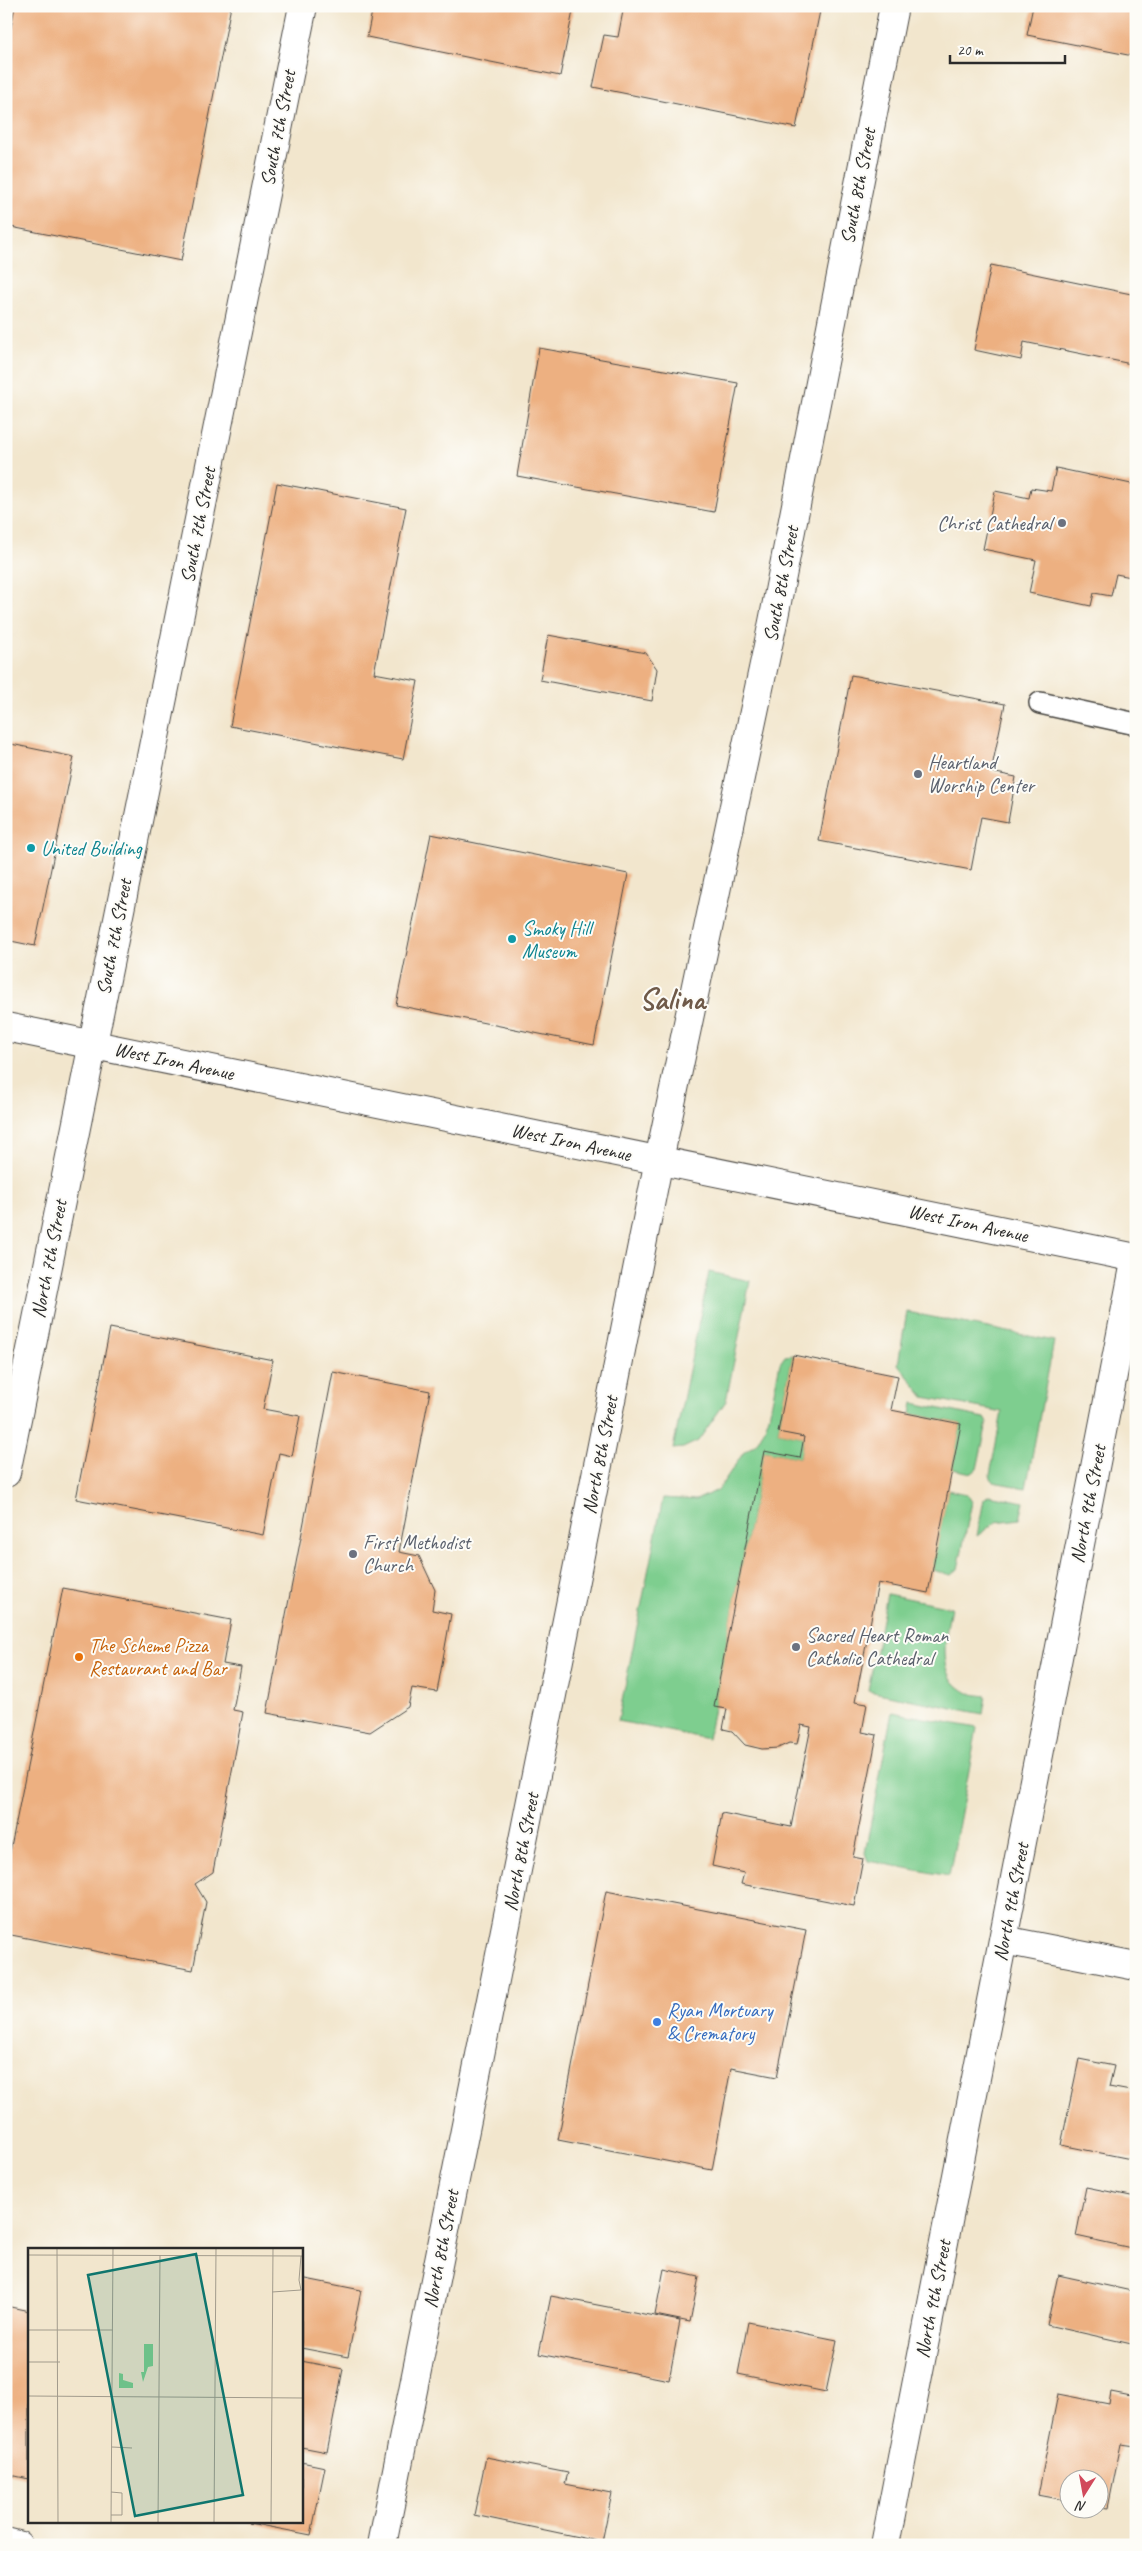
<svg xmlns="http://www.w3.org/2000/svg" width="1142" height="2551" font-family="Caveat,sans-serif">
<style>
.grass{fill:#7ece8f;stroke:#547c5d}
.building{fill:#edb081}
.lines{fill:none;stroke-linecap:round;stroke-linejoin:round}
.service-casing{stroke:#494743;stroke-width:24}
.minor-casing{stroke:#494743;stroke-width:30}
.tertiary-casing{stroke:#494743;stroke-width:30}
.secondary-casing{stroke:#494743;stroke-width:30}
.primary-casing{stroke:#494743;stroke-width:30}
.service{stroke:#fff;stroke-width:21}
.minor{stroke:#fff;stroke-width:28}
.tertiary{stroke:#fff;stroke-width:28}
.secondary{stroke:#fff;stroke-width:28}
.primary{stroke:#fff;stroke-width:28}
.worship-dot{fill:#6b7280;stroke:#fdfcf7;stroke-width:2}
.culture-dot{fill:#0f9aa8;stroke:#fdfcf7;stroke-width:2}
.food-dot{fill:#e8710a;stroke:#fdfcf7;stroke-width:2}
.shop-dot{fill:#3f7fe0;stroke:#fdfcf7;stroke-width:2}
.labels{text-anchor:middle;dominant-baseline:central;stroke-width:4;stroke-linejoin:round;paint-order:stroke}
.street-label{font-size:20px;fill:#2b2b2b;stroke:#fdfcf7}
.worship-label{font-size:20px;fill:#5b616d;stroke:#fdfcf7;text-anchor:start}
.culture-label{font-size:20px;fill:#0d838f;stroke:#fdfcf7;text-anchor:start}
.food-label{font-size:20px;fill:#c56008;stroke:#fdfcf7;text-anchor:start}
.shop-label{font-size:20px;fill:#366cbe;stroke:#fdfcf7;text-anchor:start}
.town-label{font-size:30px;font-weight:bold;fill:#6f5a49;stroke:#fdfcf7}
.inset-road{fill:none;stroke:#a29b8c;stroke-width:1}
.view{fill:#0f766e;fill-opacity:0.15;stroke:#0f766e;stroke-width:2.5}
.inset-edge{fill:none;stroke:#2b2b2b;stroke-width:2.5}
</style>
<rect width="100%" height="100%" fill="#fdfcf7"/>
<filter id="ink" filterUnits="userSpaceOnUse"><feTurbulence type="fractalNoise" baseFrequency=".02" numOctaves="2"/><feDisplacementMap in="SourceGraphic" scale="10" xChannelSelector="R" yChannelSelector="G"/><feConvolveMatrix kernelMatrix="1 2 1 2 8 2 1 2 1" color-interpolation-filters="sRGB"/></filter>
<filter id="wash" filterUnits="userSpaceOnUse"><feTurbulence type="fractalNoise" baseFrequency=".0096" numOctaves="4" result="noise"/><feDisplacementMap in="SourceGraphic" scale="20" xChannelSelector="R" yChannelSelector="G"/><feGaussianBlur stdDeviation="1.12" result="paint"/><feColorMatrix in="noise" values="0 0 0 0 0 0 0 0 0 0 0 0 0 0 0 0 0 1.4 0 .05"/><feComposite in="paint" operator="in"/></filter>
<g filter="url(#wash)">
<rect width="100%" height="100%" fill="#f2e6cd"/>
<path class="grass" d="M709 1272 750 1281 726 1401 698 1441 683 1448 673 1449Z
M907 1312 1054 1341 1026 1488 993 1482 990 1475 1002 1412 924 1397 898 1364Z
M793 1355 778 1432 804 1437 800 1458 764 1451 708 1739 618 1721 663 1498 696 1500 718 1490 744 1452 756 1444 764 1430 769 1416 780 1363 785 1356Z
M913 1403 984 1418 987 1423 977 1469 972 1473 952 1469 961 1424 911 1414Z
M948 1490 967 1494 972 1502 958 1569 951 1575 932 1570Z
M989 1495 1024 1502 1020 1519 996 1522 977 1536 984 1499Z
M887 1594 951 1607C946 1633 935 1678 967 1692 972 1695 980 1695 986 1696L983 1714 868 1691Z
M892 1712 977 1728 949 1876 868 1861 865 1853Z"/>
<g id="blocks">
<path class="building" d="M15 6H231L181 261 6 226V54Z
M373 6H574L560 76 367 37Z
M624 6H821L796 128 593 87 604 35 618 37Z
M1033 6H1136V41L1133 56 1027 35Z
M991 265 1136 295V365L1024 342 1021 360 974 350Z
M539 348 738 383 714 512 517 476Z
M1056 468 1136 485V578L1116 574 1111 596 1094 593 1091 606 1029 593 1036 560 983 549 995 491 1029 498 1031 488 1051 491Z
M277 483 406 508 374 673 418 681 403 759 230 726Z
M548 635 646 653 657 669 652 701 540 680Z
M851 675 1005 704 991 772 1016 777 1008 822 981 817 971 870 819 841Z
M6 743 74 757 35 946 6 940Z
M431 834 628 874 594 1045 396 1005Z
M110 1328 273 1360 263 1409 300 1416 292 1456 279 1453 263 1535 76 1499Z
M793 1355 898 1376 891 1410 961 1424 928 1593 878 1583 855 1702 867 1704 862 1732 877 1735 853 1857 863 1859 854 1906 741 1884 744 1873 712 1866 722 1813 791 1827 811 1727 801 1725 797 1744 789 1743 778 1748 762 1749 745 1745 732 1731 723 1729 727 1709 714 1707 764 1451 800 1458 804 1437 778 1432Z
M333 1372 430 1391 399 1552 419 1556 435 1590 432 1610 451 1614 437 1692 412 1688 408 1707 370 1732 267 1713Z
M63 1588 231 1620 223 1664 241 1667 233 1710 243 1712 213 1872 195 1884 206 1902 193 1970 6 1934V1872Z
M606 1891 806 1930 777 2077 731 2068 712 2170 558 2140Z
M1079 2059 1114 2066 1109 2087 1136 2092V2160L1061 2145Z
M1086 2187 1136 2197V2249L1076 2236Z
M664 2269 699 2277 690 2322 655 2315Z
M1058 2275 1136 2292V2345L1047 2325Z
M301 2278 361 2290 348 2357 301 2348Z
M551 2296 680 2321 669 2380 539 2354Z
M6 2306 29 2311V2479L6 2474Z
M748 2322 837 2340 826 2392 738 2374Z
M301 2361 343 2369 327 2452 301 2447Z
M1111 2392 1136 2397V2446L1121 2444 1108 2508 1100 2507V2478H1070V2501L1038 2495 1058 2394 1109 2404Z
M486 2457 568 2473 565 2484 612 2493 602 2542 474 2515Z
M301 2462 325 2467 311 2535 249 2523 301 2522Z"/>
</g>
</g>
<g filter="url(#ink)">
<use href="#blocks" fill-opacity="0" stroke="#494743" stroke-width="1"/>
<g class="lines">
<defs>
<path id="service" d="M1040 703 1136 724"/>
<path id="minor" d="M6 1473 303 6
M1004 1940 1136 1966
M382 2545 659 1160 773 622 894 6"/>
<path id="tertiary" d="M6 1027 1136 1258"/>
<path id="secondary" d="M6 2542 18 2545"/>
<path id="primary" d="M885 2545 1136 1257"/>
</defs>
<use href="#service" class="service-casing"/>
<use href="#minor" class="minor-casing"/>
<use href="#tertiary" class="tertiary-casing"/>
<use href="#secondary" class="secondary-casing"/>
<use href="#primary" class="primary-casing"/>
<use href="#service" class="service"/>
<use href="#minor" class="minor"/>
<use href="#tertiary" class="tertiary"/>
<use href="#secondary" class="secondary"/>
<use href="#primary" class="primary"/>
</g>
</g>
<g class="worship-dot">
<circle cx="1062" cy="523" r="5"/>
<circle cx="918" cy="774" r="5"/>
<circle cx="353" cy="1554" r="5"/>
<circle cx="796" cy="1647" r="5"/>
</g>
<g class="culture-dot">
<circle cx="31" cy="848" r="5"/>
<circle cx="512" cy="939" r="5"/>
</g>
<circle class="food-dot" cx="79" cy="1657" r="5"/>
<circle class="shop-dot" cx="657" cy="2022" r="5"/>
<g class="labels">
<g class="street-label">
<text transform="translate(278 128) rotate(-79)">South 7th Street</text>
<text transform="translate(858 186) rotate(-79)">South 8th Street</text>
<text transform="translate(198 525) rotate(-79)">South 7th Street</text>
<text transform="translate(781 584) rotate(-79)">South 8th Street</text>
<text transform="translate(114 937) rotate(-79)">South 7th Street</text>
<text transform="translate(174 1061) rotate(12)">West Iron Avenue</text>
<text transform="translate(571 1142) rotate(12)">West Iron Avenue</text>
<text transform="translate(968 1223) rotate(12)">West Iron Avenue</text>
<text transform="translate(49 1259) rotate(-79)">North 7th Street</text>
<text transform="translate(600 1455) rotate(-79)">North 8th Street</text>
<text transform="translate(1088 1504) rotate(-79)">North 9th Street</text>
<text transform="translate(521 1852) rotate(-79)">North 8th Street</text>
<text transform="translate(1011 1902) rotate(-79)">North 9th Street</text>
<text transform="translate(441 2249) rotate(-79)">North 8th Street</text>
<text transform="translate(933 2299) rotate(-79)">North 9th Street</text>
</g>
<g class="worship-label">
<text x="1052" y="523" text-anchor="end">Christ Cathedral</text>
<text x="928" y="762">Heartland<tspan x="928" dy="23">Worship Center</tspan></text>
<text x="363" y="1542">First Methodist<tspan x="363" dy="23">Church</tspan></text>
<text x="806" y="1635">Sacred Heart Roman<tspan x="806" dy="23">Catholic Cathedral</tspan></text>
</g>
<g class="culture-label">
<text x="41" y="848">United Building</text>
<text x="522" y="928">Smoky Hill<tspan x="522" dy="23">Museum</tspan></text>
</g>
<g class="food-label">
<text x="89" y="1645">The Scheme Pizza<tspan x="89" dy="23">Restaurant and Bar</tspan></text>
</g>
<g class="shop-label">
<text x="667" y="2010">Ryan Mortuary<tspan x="667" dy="23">&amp; Crematory</tspan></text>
</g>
<g class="town-label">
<text x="672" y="999">Salina</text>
</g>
</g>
<g transform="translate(28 2248)">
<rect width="275" height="275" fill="#f2e6cd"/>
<path d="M116 96H125V118L120 119 115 134 113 124H116ZM91 125 95 126V132L105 135V140H91Z" fill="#7ece8f"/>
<path class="inset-road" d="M29 0 30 275M0 7 275 8M244 44 273 42 271 32 273 8M0 82H85M0 114H32M0 148 275 150M84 199 104 200M83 267H94V245L83 244M83 275 85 0M130 275 132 7M186 275 188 0M243 275 245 0"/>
<path class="view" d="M168 6 215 247 107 268 60 27Z"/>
<rect width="275" height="275" class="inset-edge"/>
</g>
<rect width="1142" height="2551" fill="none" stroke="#fdfcf7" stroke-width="25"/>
<g transform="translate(1084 2494) rotate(191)"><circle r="24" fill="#fdfcf7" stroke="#a9a8a5"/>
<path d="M0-4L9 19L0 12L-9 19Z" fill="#d1495b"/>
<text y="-8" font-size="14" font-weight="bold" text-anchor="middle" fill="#2b2b2b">N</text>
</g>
<path d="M950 55v8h115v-8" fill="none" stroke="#2b2b2b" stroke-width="2.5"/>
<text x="957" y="55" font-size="15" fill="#2b2b2b" stroke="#fdfcf7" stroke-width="4" paint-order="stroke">20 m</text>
</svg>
